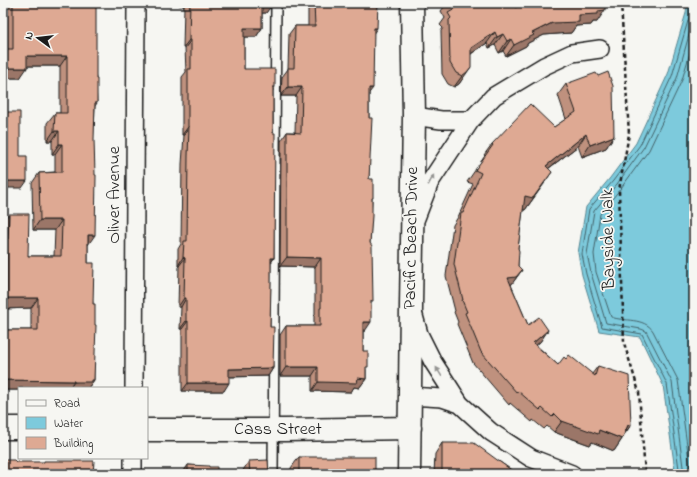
<svg xmlns="http://www.w3.org/2000/svg" width="697" height="477" font-family="'Indie Flower',sans-serif">
<style>
.water{fill:#7dcadc;stroke:#56848f}
.lines{fill:none;stroke-linecap:round;stroke-linejoin:round}
.shore{stroke:#436269;stroke-width:1}
.lane-casing{stroke:#1c1c1c;stroke-width:12}
.street-casing{stroke:#1c1c1c;stroke-width:20}
.secondary-casing{stroke:#1c1c1c;stroke-width:25}
.path{stroke:#1c1c1c;stroke-width:2.5;stroke-dasharray:4 3;stroke-linecap:butt}
.lane{stroke:#f6f6f2;stroke-width:9}
.street{stroke:#f6f6f2;stroke-width:17}
.secondary{stroke:#f6f6f2;stroke-width:22}
.wall{fill:#bf917e;stroke:#1c1c1c}
.shaded-wall{fill:#9b7667;stroke:#1c1c1c}
.building{fill:#dea993;stroke:#1c1c1c}
.oneway{fill:#949492}
.labels{text-anchor:middle;dominant-baseline:central;stroke-width:3.5;stroke-linejoin:round;paint-order:stroke}
.street-label{font-size:18px;fill:#1c1c1c;stroke:#f6f6f2}
</style>
<rect width="100%" height="100%" fill="#f6f6f2"/>
<filter id="ink" filterUnits="userSpaceOnUse"><feTurbulence type="fractalNoise" baseFrequency=".025" numOctaves="2"/><feDisplacementMap in="SourceGraphic" scale="8" xChannelSelector="R" yChannelSelector="G"/><feConvolveMatrix kernelMatrix="1 2 1 2 8 2 1 2 1" color-interpolation-filters="sRGB"/></filter>
<g filter="url(#ink)">
<path class="water" d="M687 3H694V474H677L675 470 663 385 640 337 599 331 582 275 578 253 586 207 610 178 636 143 668 74 686 13Z"/>
<g class="lines">
<path class="shore" d="M680 474 679 469 667 384 642 334 602 327 586 274 582 254 589 209 613 181 640 145 672 76 690 14 691 3
M685 474 683 467 672 382 646 331 641 329 606 323 591 273 587 254 594 211 617 184 644 147 677 78 694 17
M691 474 678 380 653 331C644 317 624 322 611 317L596 272 594 254 600 214 621 188 649 150 682 80 694 39"/>
<defs>
<path id="lane" d="M273 474 276 3"/>
<path id="street" d="M414 116 441 120H471L494 96 544 66 572 53 600 49
M416 218 430 182 471 120
M414 316 419 334 433 362 460 404
M134 388 136 3
M410 396 442 398 460 404 491 432 531 458 572 474
M133 474V458"/>
<path id="secondary" d="M3 428H19
M147 430H285L410 428
M409 474 411 306 414 116 412 3"/>
</defs>
<use href="#lane" class="lane-casing"/>
<use href="#street" class="street-casing"/>
<use href="#secondary" class="secondary-casing"/>
<path class="path" d="M621 3 629 134 619 190 624 343 639 392 645 474"/>
<use href="#lane" class="lane"/>
<use href="#street" class="street"/>
<use href="#secondary" class="secondary"/>
</g>
<path class="wall" d="M3 3H88L96 79 97 103 95 106 88 245V263L93 304 94 380 88 388H19V390H3V330H31V308L3 309V221L9 214 28 256H54L55 230H33L32 183 39 173 55 172V154H52V141H47V123L55 113H60V66H27L20 78H3V51L5 49H6V9H3Z
M179 3H272L266 13H262V28L256 37H244V69L275 87 273 91 274 258 271 263 270 327 273 368 268 376 229 377 224 391H182V329H180L181 307H178L179 266H178V249L181 244 182 164 184 135H182V77L186 72 185 48H183L184 6 179 5Z
M308 3H378L373 34 369 92V179L372 200 370 243 371 303 365 331H363V351L366 370V379L359 388 354 387 351 392 312 391V376H280V335L286 326H314V316L315 315V267L280 266 281 141 287 132H295L296 96H281L282 77 288 69 289 34 295 26H308Z
M447 3H605L597 22H593L591 25 576 26 571 33 544 35 528 43 526 46 506 56 503 51 499 53 495 45 489 48 487 43 471 54 463 78 459 84 454 87 448 84 442 74 441 31 443 28 440 25 445 18 441 11Z
M566 84 614 136 606 148 582 157 578 146 548 169 544 184 525 210H523L518 248V266L522 270 511 285 528 325 548 330 540 342 536 345 558 365 592 374 598 366 631 425 624 435 622 439 614 451 592 442 590 445 554 432 547 426 544 429 533 420 532 422 510 403 509 405 473 363 457 324 458 322 454 312 455 311 446 276 453 225 458 217 473 184 467 182 485 156 484 155 492 144 554 127 566 119 558 95Z
M442 443 500 462 517 474H434L435 454Z
M299 457 375 474H291V468Z
M249 461 269 474H242V472Z
M188 465 209 467 217 474H182Z"/>
<path class="shaded-wall" d="M3 3H11L6 9H3Z
M181 3H186L184 6 179 5Z
M262 5H272L266 13H256Z
M605 10 597 22H593L591 25 576 26 571 33 544 35 528 43 526 46 506 56 514 45 532 33 552 23 579 15 598 11Z
M244 28H262L256 37H238Z
M374 28H377L371 37Z
M495 32 487 43 463 59 471 48Z
M503 34 495 45 489 48 497 37Z
M511 39 503 51 499 53 507 41Z
M189 40H191L185 48H183Z
M27 56H67L60 66H20Z
M471 67 459 84 454 87 462 76Z
M5 68H27L20 78H3V70Z
M288 87H302L296 96H281Z
M369 88H373L366 97Z
M188 127H189L184 135H182Z
M54 131H59L52 141H47Z
M586 134 578 146 537 177 546 166Z
M614 136 606 148 582 157 590 145Z
M59 144H62L55 154H52Z
M552 172 525 210 517 208 525 196Z
M3 181H27L22 188H3Z
M40 220H62L55 230H33Z
M88 235H95L88 245Z
M183 257 185 258 179 266H178Z
M287 257 321 258 315 267 280 266Z
M271 258H274L268 266Z
M522 270 514 281 508 289V278Z
M7 298H38L31 308 3 309V304Z
M184 298H186L181 307H178Z
M186 321H188L182 329H180Z
M363 322H371L365 331H357Z
M548 330 540 342 525 354 533 343Z
M286 367H318L312 376H280Z
M273 368 268 376 224 377 229 369Z
M358 378 366 379 359 388 354 387 351 392 312 391 318 382Z
M3 380 74 381 69 388H19V390H3Z
M91 380H94L88 388H70L74 382Z
M188 383H229L224 391H182Z
M562 421 599 430 622 439 614 451 592 442 590 445 554 432Z
M628 425H631L623 436Z"/>
<path class="building" d="M13 3H88V5H96V79H97V103H95L94 139 95 175H96L95 235H88V263H94L93 304H95V325H96L94 380H91V382H74V381L3 380V330H38V298H7V239H8L9 214H29L28 256H61L62 220H40L39 173 62 172V144H59V131H54L55 113H67V56H27V68H5V49H13Z
M190 3H272V5H262V28H244V69H275V87H273V133H275L274 258H271V283L270 327H274L273 368 229 369V383H188V321H186V298H184L185 258 183 257 184 241H187L188 156 189 127H188V69H191V40H189Z
M314 3H378L377 28H374L373 88H369V118H372L369 179H373V198H372V216L370 243 372 246 373 301H371V322H363V351H368V367H366V379L358 378 357 383 318 382V367H286V326H320V308H321V258L287 257V132L301 133 302 87H288V68H294L295 26H315Z
M451 3H512L516 8 515 3H605V10L598 11V14L579 15V22L552 23 532 33 534 35 514 45 511 39 507 41 503 34 497 37 495 32 471 48V67L467 72 462 76 456 73 450 63 449 20 451 18 448 13 455 9Z
M608 72 613 86 614 136 590 145 586 134 546 166 552 172 533 198 525 196 518 248 519 251 518 266 522 270 516 277 508 278 528 325 539 317 548 330 533 343 558 365 564 357 566 359 569 355 595 376 598 366 629 376 631 425H628L622 439 599 430 598 434 562 421 555 414 552 417 542 408 540 410 518 391 517 393 481 352 465 313 467 312 462 300H463L454 264 461 213H463L481 173 475 170 493 145 492 144 530 104 554 127 576 112 566 84 596 73 598 76Z
M3 112H20V156H27V181H3Z
M442 443H474L500 462 517 474H442Z
M299 457H375V474H299Z
M3 460H14L16 462H44V461H94L93 474H3Z
M268 460 269 474H250L249 461Z
M188 465 209 466V467H217V474H188Z"/>
<defs><path id="oneway-solid" d="M-6-.8H1V-3.2L6.5 0L1 3.2V.8H-6Z"/></defs>
<g class="oneway">
<use href="#oneway-solid" transform="translate(431 180) rotate(-61)"/>
<use href="#oneway-solid" transform="translate(439 372) rotate(-122)"/>
</g>
</g>
<g class="labels">
<g class="street-label">
<text transform="translate(115 195) rotate(-90)">Oliver Avenue</text>
<text transform="translate(412 238) rotate(-89)">Pacific Beach Drive</text>
<text transform="translate(609 239) rotate(-91)">Bayside Walk</text>
<text x="278" y="430">Cass Street</text>
</g>
</g>
<rect width="697" height="477" fill="none" stroke="#f6f6f2" stroke-width="16"/>
<rect x="8" y="8" width="681" height="461" fill="none" stroke="#1c1c1c" stroke-width="1.5" filter="url(#ink)"/>
<rect x="18" y="387" width="130" height="72" fill="#f6f6f2" stroke="#9f9f9c"/>
<rect x="26" y="400" width="20" height="6" fill="#f6f6f2" stroke="#9f9f9c"/>
<text x="54" y="407" font-size="12" fill="#1c1c1c">Road</text>
<rect x="26" y="417" width="20" height="12" fill="#7dcadc" stroke="#9f9f9c"/>
<text x="54" y="427" font-size="12" fill="#1c1c1c">Water</text>
<rect x="26" y="437" width="20" height="12" fill="#dea993" stroke="#9f9f9c"/>
<text x="54" y="447" font-size="12" fill="#1c1c1c">Building</text>
<g transform="translate(38 38) rotate(285)" stroke="#f6f6f2" stroke-width="3" paint-order="stroke">
<path d="M0-3L7 15L0 10L-7 15Z" fill="#1c1c1c"/>
<text y="-6" font-size="11" font-weight="bold" text-anchor="middle" fill="#1c1c1c">N</text>
</g>
</svg>
